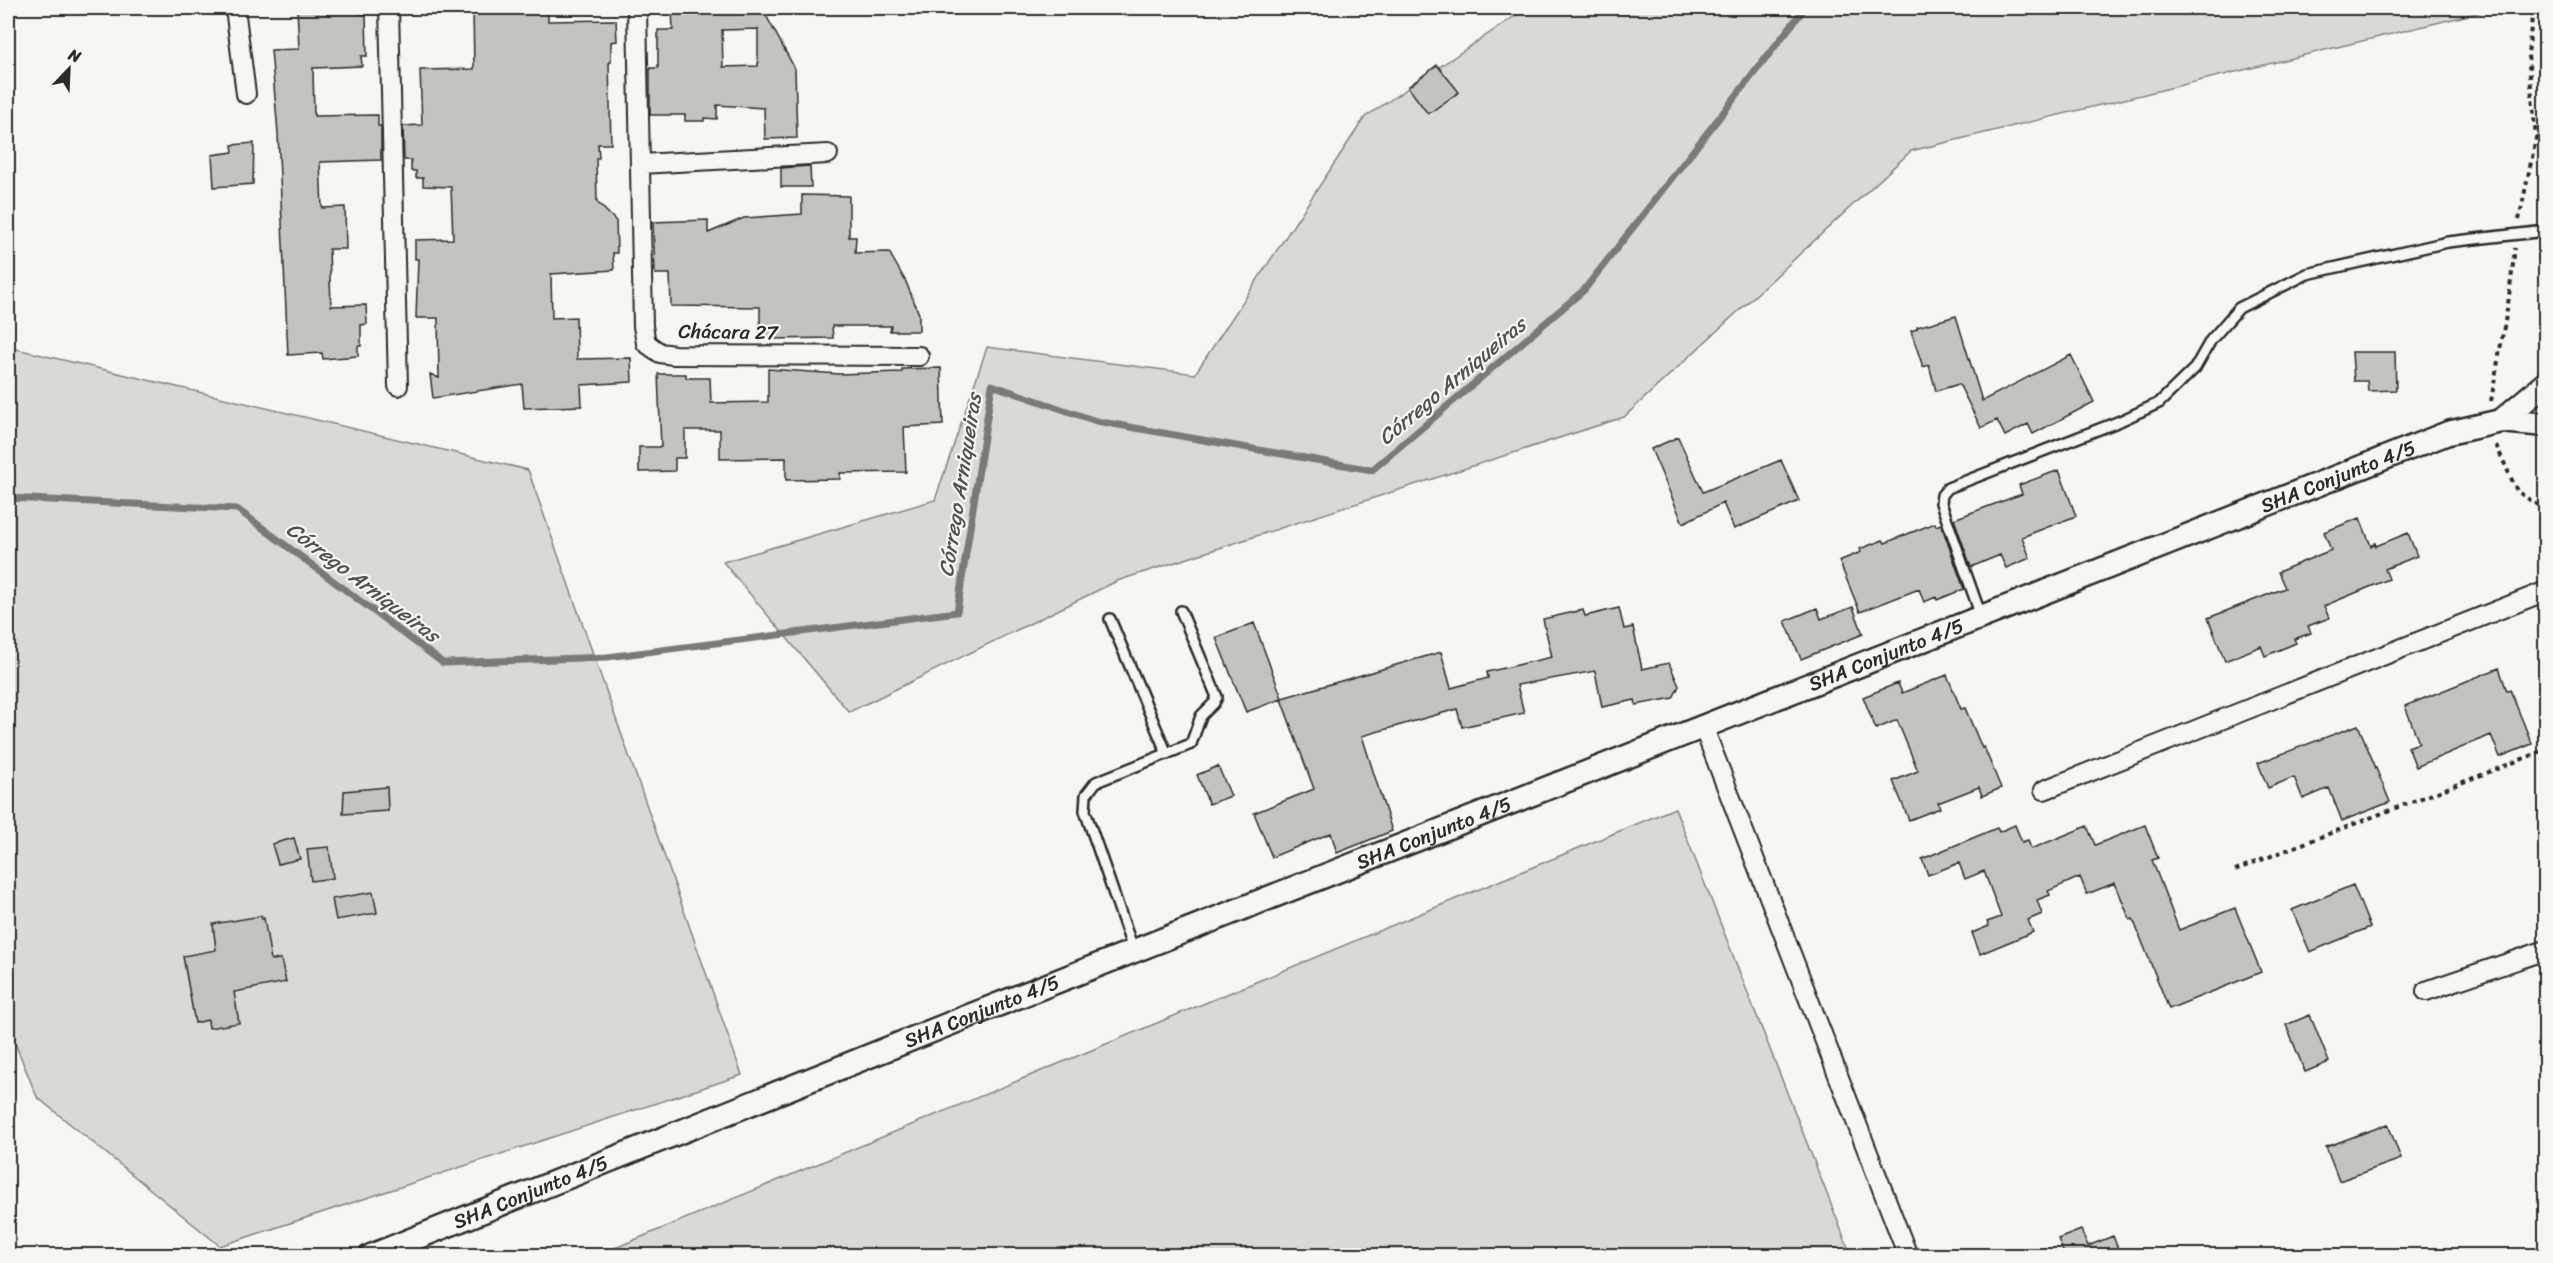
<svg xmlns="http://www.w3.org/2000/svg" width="2553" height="1263" font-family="Sriracha,sans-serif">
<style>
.green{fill:#d9d9d5;stroke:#828280;stroke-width:1.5}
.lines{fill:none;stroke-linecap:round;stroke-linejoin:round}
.stream{stroke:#7a7a78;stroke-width:7}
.building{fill:#c3c3c0;stroke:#2b2b2b;stroke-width:1.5;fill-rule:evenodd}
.service-casing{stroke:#2b2b2b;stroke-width:14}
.minor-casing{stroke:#2b2b2b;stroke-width:22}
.tertiary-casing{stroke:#2b2b2b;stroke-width:27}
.path{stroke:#2b2b2b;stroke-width:4;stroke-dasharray:4.5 4.5;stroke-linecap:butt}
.service{stroke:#f6f6f2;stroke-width:9}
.minor{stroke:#f6f6f2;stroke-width:18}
.tertiary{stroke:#f6f6f2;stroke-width:22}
.labels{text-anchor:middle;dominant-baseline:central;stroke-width:4.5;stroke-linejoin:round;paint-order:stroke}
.street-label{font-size:20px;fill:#2b2b2b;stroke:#f6f6f2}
.water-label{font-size:21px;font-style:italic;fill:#525251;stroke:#f6f6f2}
</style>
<rect width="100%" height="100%" fill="#f6f6f2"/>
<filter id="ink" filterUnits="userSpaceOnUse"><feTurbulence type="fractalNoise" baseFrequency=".0167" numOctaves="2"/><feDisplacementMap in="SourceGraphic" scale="12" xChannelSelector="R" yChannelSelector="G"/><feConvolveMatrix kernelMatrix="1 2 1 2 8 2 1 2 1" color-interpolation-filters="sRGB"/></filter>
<g filter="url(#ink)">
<path class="green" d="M1527 8H2498L1911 151 1624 417 1117 581 849 712 723 562 935 500 987 347 1195 374 1365 117Z
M8 347 528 470 742 1075 220 1246 37 1097 8 1026Z
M1675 808 1851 1255H598Z"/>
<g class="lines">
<path class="stream" d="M8 498 237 509 443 663 607 657 957 612 992 385 1096 421 1372 470 1584 290 1805 8"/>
</g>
<path class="building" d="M297 8H360V14H366L367 56H361L362 66 313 68 314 116 378 115V126H381V160L320 162 322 208 345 207 346 249H329L331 306 366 305 367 324 361 325V346H358V356L323 359 322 353 288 355 278 133 271 50 299 49Z
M473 8H548V21L616 20 617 41 611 42V62L609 63 611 144H598L599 158H596L597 202 616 221 617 253H613L614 270 551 274 552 318 576 317 577 359 631 358 632 382 581 385 582 406 524 408 522 384 433 398 430 374 439 378 438 318H416L418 259H415V240L453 239 451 187 423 186V178H416V171H411V160H404L403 126 422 125 420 70 474 69Z
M672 8H762L795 69 797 138 765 139 764 108 717 105V119L704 118V121H685V115H650V68H658V30H673ZM758 29V66L723 67 722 30Z
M1437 65 1459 92 1428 114 1408 87Z
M254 143 253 184 214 187 212 155 233 152 232 145Z
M810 166 811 187H781V168Z
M802 195 849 196V237H856L855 253 889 252 906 282 919 314V331H890L891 326H832L833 338 768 339V337H760V307L671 306 670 274H655L653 222 708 220V233L744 218 802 214Z
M1956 316 1982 401 2071 355 2094 402 2033 434 2028 424 2005 436 1997 420 1981 428 1959 384 1936 391 1929 365 1923 367 1911 331 1917 329V327Z
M2352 352H2395L2396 390 2368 391 2367 381H2354Z
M941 368 943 425 904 427 906 472 840 473V479L786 480V458L720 459V430H685V458H675V471L639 472V447H661L658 374H686V378H710L711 403 768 402V369L839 374 902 372V369Z
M1678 437 1703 492 1781 460 1799 501 1734 529 1723 503 1683 523 1651 449Z
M2059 470 2076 516 2022 537 2030 558 2006 568 2000 555 1971 567 1954 519 2022 494 2019 485Z
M2360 518 2371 546 2375 543 2376 546 2408 533 2417 556 2385 569 2389 579 2324 606 2329 618 2308 626 2311 633 2294 639 2296 643 2265 656 2261 646 2225 661 2208 618 2285 588 2278 572 2331 550 2324 532Z
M1935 523 1936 526 1941 524 1964 589 1937 600 1936 597 1924 602 1919 589 1860 612 1839 561 1861 552 1860 549 1883 540 1885 543Z
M1853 607 1863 634 1801 659 1785 621 1817 608 1821 619Z
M1619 608 1624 629 1633 627 1642 669 1669 663 1679 686 1673 698 1636 705 1635 700 1602 707 1595 671 1517 685 1524 713 1462 727 1457 709 1362 736 1392 831 1337 853 1331 833 1272 857 1254 813 1314 789 1281 699 1246 712 1216 638 1254 623 1282 698 1441 652 1451 688 1488 678 1487 672 1552 657 1543 619 1583 610 1585 616Z
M2499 668 2507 691 2510 690 2532 744 2500 757 2491 735 2416 767 2408 747 2419 743 2405 706Z
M1947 675 1961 709 1965 708 1982 748 1984 747 2001 788 1982 796 1979 787 1938 803 1940 808 1909 820 1893 781 1918 771 1897 720 1876 729 1863 697 1898 683 1902 693Z
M2358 725 2390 802 2342 821 2329 788 2303 799 2294 777 2268 788 2258 763Z
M1218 766 1231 796 1209 804 1197 775Z
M387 787 388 811 343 814 344 791Z
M2015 825 2022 842 2028 840 2031 849 2087 826 2095 845 2145 825 2158 858 2152 860 2179 930 2235 908 2261 972 2169 1009 2133 919 2130 920 2115 883 2087 894 2080 877 2048 891 2050 895 2037 900 2042 914 2028 920 2033 932 1980 954 1972 933 1989 926 1987 922 2001 917 1984 871 1965 879 1959 863 1928 875 1922 859 1997 828 1999 832Z
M294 838 300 859 278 864 272 844Z
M329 847 333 878 311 881 307 849Z
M2353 885 2370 927 2310 952 2292 910Z
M373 892 377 913 336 920 332 899Z
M261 916 262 919 264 918 271 960 281 959 286 982 234 992 239 1023 209 1028 208 1020 195 1023 183 956 216 950 213 924Z
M2310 1015 2329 1062 2305 1072 2286 1025Z
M2388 1124 2401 1159 2339 1181 2326 1147Z
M2081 1230 2088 1246 2113 1236 2121 1256H2065L2058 1239Z"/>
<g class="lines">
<defs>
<path id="service" d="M1981 616 1941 503 1942 495 1948 488 2120 421 2159 403 2195 368 2211 340 2239 308 2307 274 2448 242 2546 231
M1110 619 1167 754
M1134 952 1085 811 1086 795 1096 782 1191 744 1201 716 1214 703 1217 697 1181 611"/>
<path id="minor" d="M235 8 246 94
M389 8 398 386
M637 8 643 326 646 343 660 353 674 355 919 356
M640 164 828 154
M1703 726 1908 1256
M2044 790 2546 591
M2426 991 2546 950"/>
<g id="tertiary">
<path d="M2501 421 2546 383"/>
<path id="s1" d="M371 1256 959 1020 2448 433 2501 421 2546 425"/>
</g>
</defs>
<use href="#service" class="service-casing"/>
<use href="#minor" class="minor-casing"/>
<use href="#tertiary" class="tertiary-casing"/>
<path class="path" d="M2519 220 2536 138 2528 55 2533 8
M2491 401 2508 304 2515 248
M2496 445 2517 491 2546 511
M2235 870 2546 750"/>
<use href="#service" class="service"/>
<use href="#minor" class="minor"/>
<use href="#tertiary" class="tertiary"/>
</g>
</g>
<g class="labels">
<g class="street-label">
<text transform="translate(728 332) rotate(1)">Chácara 27</text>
<text stroke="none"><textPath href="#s1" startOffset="2116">SHA Conjunto 4/5</textPath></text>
<text stroke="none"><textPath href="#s1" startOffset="1630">SHA Conjunto 4/5</textPath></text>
<text stroke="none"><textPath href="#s1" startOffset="1144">SHA Conjunto 4/5</textPath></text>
<text stroke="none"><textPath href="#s1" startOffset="658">SHA Conjunto 4/5</textPath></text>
<text stroke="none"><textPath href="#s1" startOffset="172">SHA Conjunto 4/5</textPath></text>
</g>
<g class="water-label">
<text transform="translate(1452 381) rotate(-40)">Córrego Arniqueiras</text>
<text transform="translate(960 485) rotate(-81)">Córrego Arniqueiras</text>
<text transform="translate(363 582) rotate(37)">Córrego Arniqueiras</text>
</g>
</g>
<rect width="2553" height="1263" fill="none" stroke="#f6f6f2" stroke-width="30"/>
<rect x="15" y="15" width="2523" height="1233" fill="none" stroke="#2b2b2b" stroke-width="2" filter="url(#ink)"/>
<g transform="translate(69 69) rotate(23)" stroke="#f6f6f2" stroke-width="4.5" paint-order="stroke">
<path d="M0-4.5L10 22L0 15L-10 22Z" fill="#2b2b2b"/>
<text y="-9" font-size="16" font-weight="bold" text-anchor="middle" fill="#2b2b2b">N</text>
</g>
</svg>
